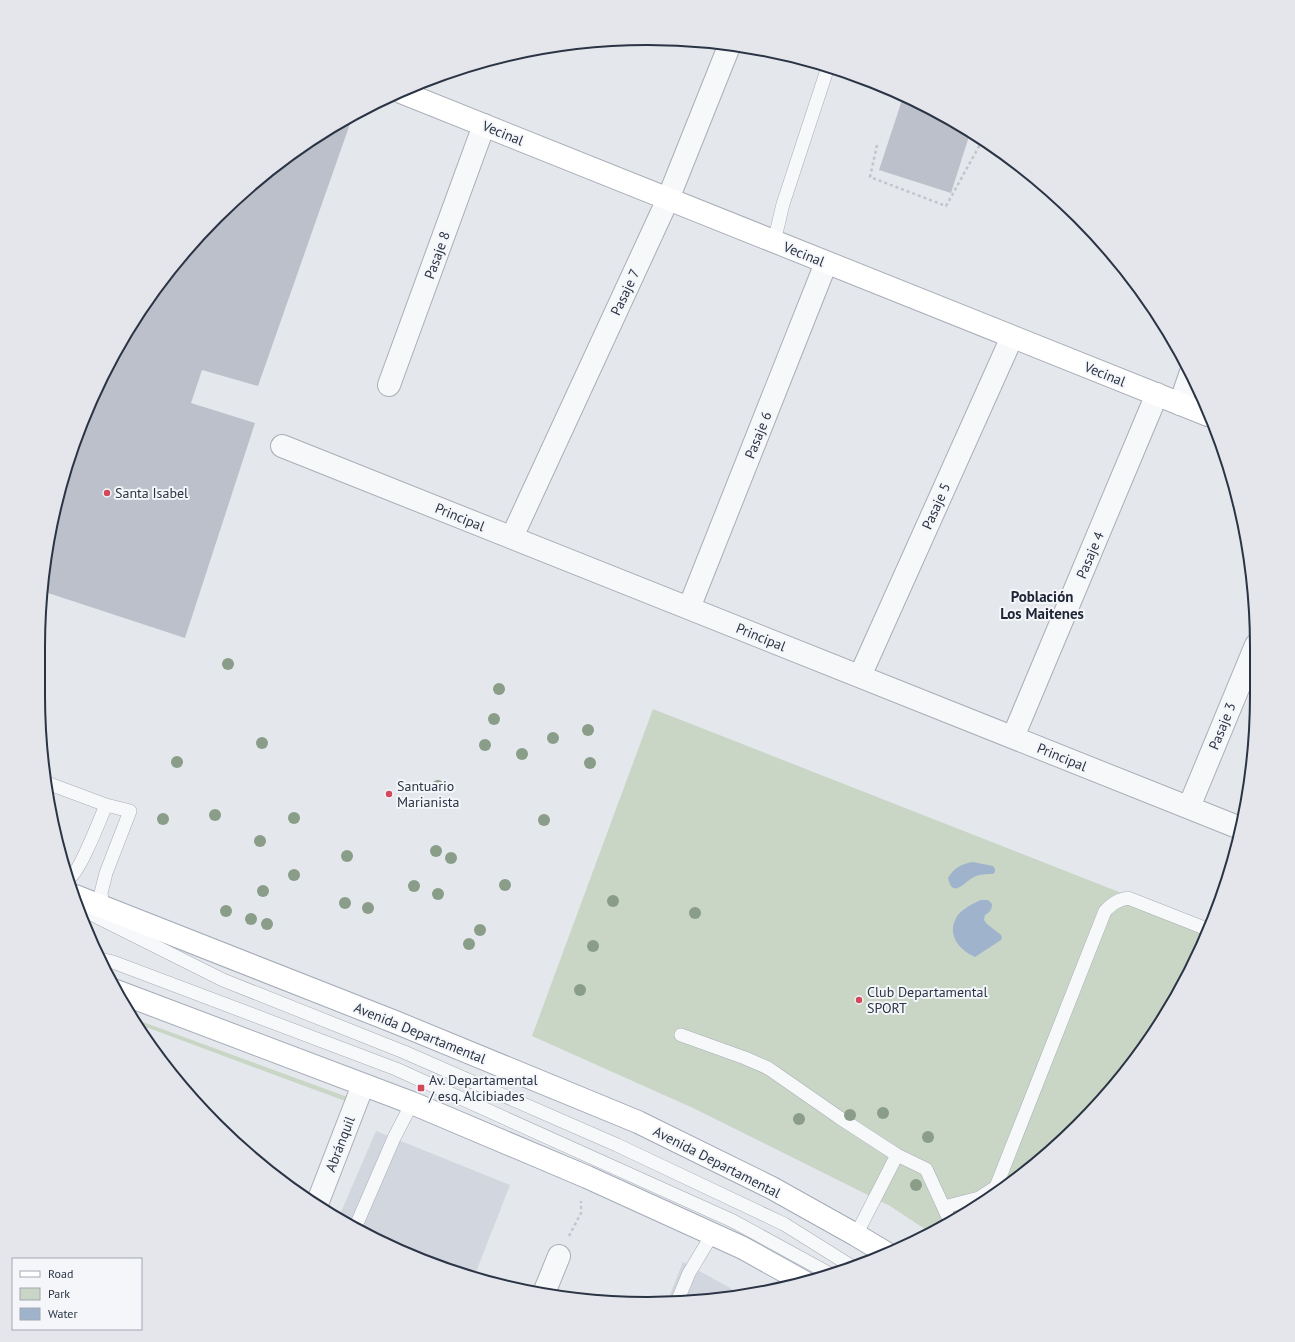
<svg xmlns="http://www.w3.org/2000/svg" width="1295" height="1342" font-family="'PT Sans',sans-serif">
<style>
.built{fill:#d2d6de}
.green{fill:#c9d6c5}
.water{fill:#9fb4cc}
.building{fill:#bbc0ca}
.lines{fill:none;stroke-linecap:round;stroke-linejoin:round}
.lane-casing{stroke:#a9aeb7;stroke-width:14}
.street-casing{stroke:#a9aeb7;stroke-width:24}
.secondary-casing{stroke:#a9aeb7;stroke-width:24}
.primary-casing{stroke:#a3abb8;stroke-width:24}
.path{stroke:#c2c5cb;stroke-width:2.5;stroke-dasharray:3 3;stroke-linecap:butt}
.lane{stroke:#f7f8fa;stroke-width:13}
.street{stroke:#f7f8fa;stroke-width:22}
.secondary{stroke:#fff;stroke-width:22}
.primary{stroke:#fff;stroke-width:22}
.tree{fill:#899d89}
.poi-dot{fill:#d1495b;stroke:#f4f6f9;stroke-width:1.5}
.labels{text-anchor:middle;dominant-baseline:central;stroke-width:4;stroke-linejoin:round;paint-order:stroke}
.street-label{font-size:14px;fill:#2b3445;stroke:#f4f6f9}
.poi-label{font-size:14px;fill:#2b3445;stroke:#f4f6f9;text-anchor:start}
.neighbourhood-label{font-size:15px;font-weight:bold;fill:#1d2536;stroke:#f4f6f9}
.rim{fill:none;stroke:#2b3445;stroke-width:2}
</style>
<rect width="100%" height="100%" fill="#e4e7ec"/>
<path class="built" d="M376 1131 510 1185 474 1277 452 1272 343 1222 338 1219Z
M683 1262 741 1294 688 1303 667 1302Z"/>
<path class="green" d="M653 709 1208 927 1194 964 1131 1066 1049 1153 986 1201 931 1233 890 1206 693 1108 532 1036Z
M132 1018 350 1098 348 1102 135 1023Z"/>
<path class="water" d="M973 862 993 866 995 869V872L993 874C987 874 980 874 974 877 965 881 953 900 948 878 954 868 961 864 973 862Z
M981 900H988L992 904C992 910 990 912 985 915L984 920 987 924 1001 935 1002 937 1001 940 975 957C959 950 947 935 956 918 961 909 972 904 981 900Z"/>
<path class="building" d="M903 97 952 120 970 133 951 193 879 170Z
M348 120 351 121 258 386 202 370 191 403 255 423 185 638 42 591 43 568 70 452 120 343 189 246 276 164Z
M386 1241 434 1259 432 1263 386 1242Z"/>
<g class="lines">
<defs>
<path id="lane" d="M774 242 783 204 828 67
M47 783 106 805 130 811 106 873 101 893 103 908
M69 878C79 874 101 817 106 805
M79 908 223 980 404 1052 617 1145 784 1224 851 1266
M100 959 113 962 396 1069 733 1221 830 1274
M681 1035 745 1058 768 1068 840 1118 897 1155 926 1169 949 1219 952 1221
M944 1207 979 1198 996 1187 1105 911C1112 904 1117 900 1128 898L1207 929
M355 1228 394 1138 412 1103
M856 1235 897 1155
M677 1302 689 1273 713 1233"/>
<path id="street" d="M389 385 484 125
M1180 404 1191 372
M282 446 1240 828
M512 537 668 199 730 44
M689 608 826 263
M860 676 1012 337
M1013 737 1157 394
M1189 807 1256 645
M317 1204 363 1085
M544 1293 559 1256"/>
<path id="secondary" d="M401 92 1208 415"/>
<path id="primary" d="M75 896 395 1022 638 1122 772 1188 856 1235 886 1253
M116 991 412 1103 587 1177 743 1248 806 1283"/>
</defs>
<use href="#lane" class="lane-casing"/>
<use href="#street" class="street-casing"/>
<use href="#secondary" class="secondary-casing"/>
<use href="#primary" class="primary-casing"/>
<path class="path" d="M877 145 870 177 946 206 982 141
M569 1236 581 1213V1201"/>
<use href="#lane" class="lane"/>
<use href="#street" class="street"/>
<use href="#secondary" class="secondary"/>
<use href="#primary" class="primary"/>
</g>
<g class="tree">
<circle cx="228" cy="664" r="6"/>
<circle cx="499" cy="689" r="6"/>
<circle cx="494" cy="719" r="6"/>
<circle cx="588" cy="730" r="6"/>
<circle cx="553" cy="738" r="6"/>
<circle cx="262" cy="743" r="6"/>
<circle cx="485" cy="745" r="6"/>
<circle cx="522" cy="754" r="6"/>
<circle cx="177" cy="762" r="6"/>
<circle cx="590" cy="763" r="6"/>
<circle cx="438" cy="786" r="6"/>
<circle cx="215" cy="815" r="6"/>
<circle cx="294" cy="818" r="6"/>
<circle cx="163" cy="819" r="6"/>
<circle cx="544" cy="820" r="6"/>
<circle cx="260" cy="841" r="6"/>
<circle cx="436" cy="851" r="6"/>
<circle cx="347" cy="856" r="6"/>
<circle cx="451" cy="858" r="6"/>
<circle cx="294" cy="875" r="6"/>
<circle cx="505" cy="885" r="6"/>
<circle cx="414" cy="886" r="6"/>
<circle cx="263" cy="891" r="6"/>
<circle cx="438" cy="894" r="6"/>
<circle cx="613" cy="901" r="6"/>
<circle cx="345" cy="903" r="6"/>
<circle cx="368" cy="908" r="6"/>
<circle cx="226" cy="911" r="6"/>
<circle cx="695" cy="913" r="6"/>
<circle cx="251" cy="919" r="6"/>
<circle cx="267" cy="924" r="6"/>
<circle cx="480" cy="930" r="6"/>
<circle cx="469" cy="944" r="6"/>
<circle cx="593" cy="946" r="6"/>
<circle cx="580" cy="990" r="6"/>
<circle cx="883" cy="1113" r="6"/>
<circle cx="850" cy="1115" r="6"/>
<circle cx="799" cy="1119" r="6"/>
<circle cx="928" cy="1137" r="6"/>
<circle cx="916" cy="1185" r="6"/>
</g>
<g class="poi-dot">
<circle cx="107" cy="493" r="4"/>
<circle cx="389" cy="794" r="4"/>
<circle cx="859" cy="1000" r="4"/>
<rect x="417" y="1084" width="8" height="8" rx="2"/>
</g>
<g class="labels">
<g class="street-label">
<text transform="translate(503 133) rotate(22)">Vecinal</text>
<text transform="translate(804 254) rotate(22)">Vecinal</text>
<text transform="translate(437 255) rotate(-70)">Pasaje 8</text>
<text transform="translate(625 292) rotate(-65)">Pasaje 7</text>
<text transform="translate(1105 374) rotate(22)">Vecinal</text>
<text transform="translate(758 435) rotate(-68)">Pasaje 6</text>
<text transform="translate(936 506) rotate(-66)">Pasaje 5</text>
<text transform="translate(460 517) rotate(22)">Principal</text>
<text transform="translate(1090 555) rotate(-67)">Pasaje 4</text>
<text transform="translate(761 637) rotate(22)">Principal</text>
<text transform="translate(1222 726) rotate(-68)">Pasaje 3</text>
<text transform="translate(1062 757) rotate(22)">Principal</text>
<text transform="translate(420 1033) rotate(22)">Avenida Departamental</text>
<text transform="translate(340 1144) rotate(-69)">Abránquil</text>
<text transform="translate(717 1162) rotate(27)">Avenida Departamental</text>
</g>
<g class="poi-label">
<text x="115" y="493">Santa Isabel</text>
<text x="397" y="786">Santuario<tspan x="397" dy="16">Marianista</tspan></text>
<text x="867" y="992">Club Departamental<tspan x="867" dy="16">SPORT</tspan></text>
<text x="429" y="1080">Av. Departamental<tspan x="429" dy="16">/ esq. Alcibiades</tspan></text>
</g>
<g class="neighbourhood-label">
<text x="1042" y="596">Población<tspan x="1042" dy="17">Los Maitenes</tspan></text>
</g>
</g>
<path d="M0 0H1295V1342H0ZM647 45H648A602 602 0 0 1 1250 647V695A602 602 0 0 1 648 1297H647A602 602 0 0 1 45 695V647A602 602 0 0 1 647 45Z" fill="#e4e6eb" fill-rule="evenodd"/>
<path class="rim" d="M647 45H648A602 602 0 0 1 1250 647V695A602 602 0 0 1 648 1297H647A602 602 0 0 1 45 695V647A602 602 0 0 1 647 45Z"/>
<rect x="12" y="1258" width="130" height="72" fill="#f4f6f9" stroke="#a4a8b1"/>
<rect x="20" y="1271" width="20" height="6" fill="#ffffff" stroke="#a4a8b1"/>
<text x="48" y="1278" font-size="12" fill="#2b3445">Road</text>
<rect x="20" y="1288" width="20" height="12" fill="#c9d6c5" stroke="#a4a8b1"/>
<text x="48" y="1298" font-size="12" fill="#2b3445">Park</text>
<rect x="20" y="1308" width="20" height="12" fill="#9fb4cc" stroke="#a4a8b1"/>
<text x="48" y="1318" font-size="12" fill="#2b3445">Water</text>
</svg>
